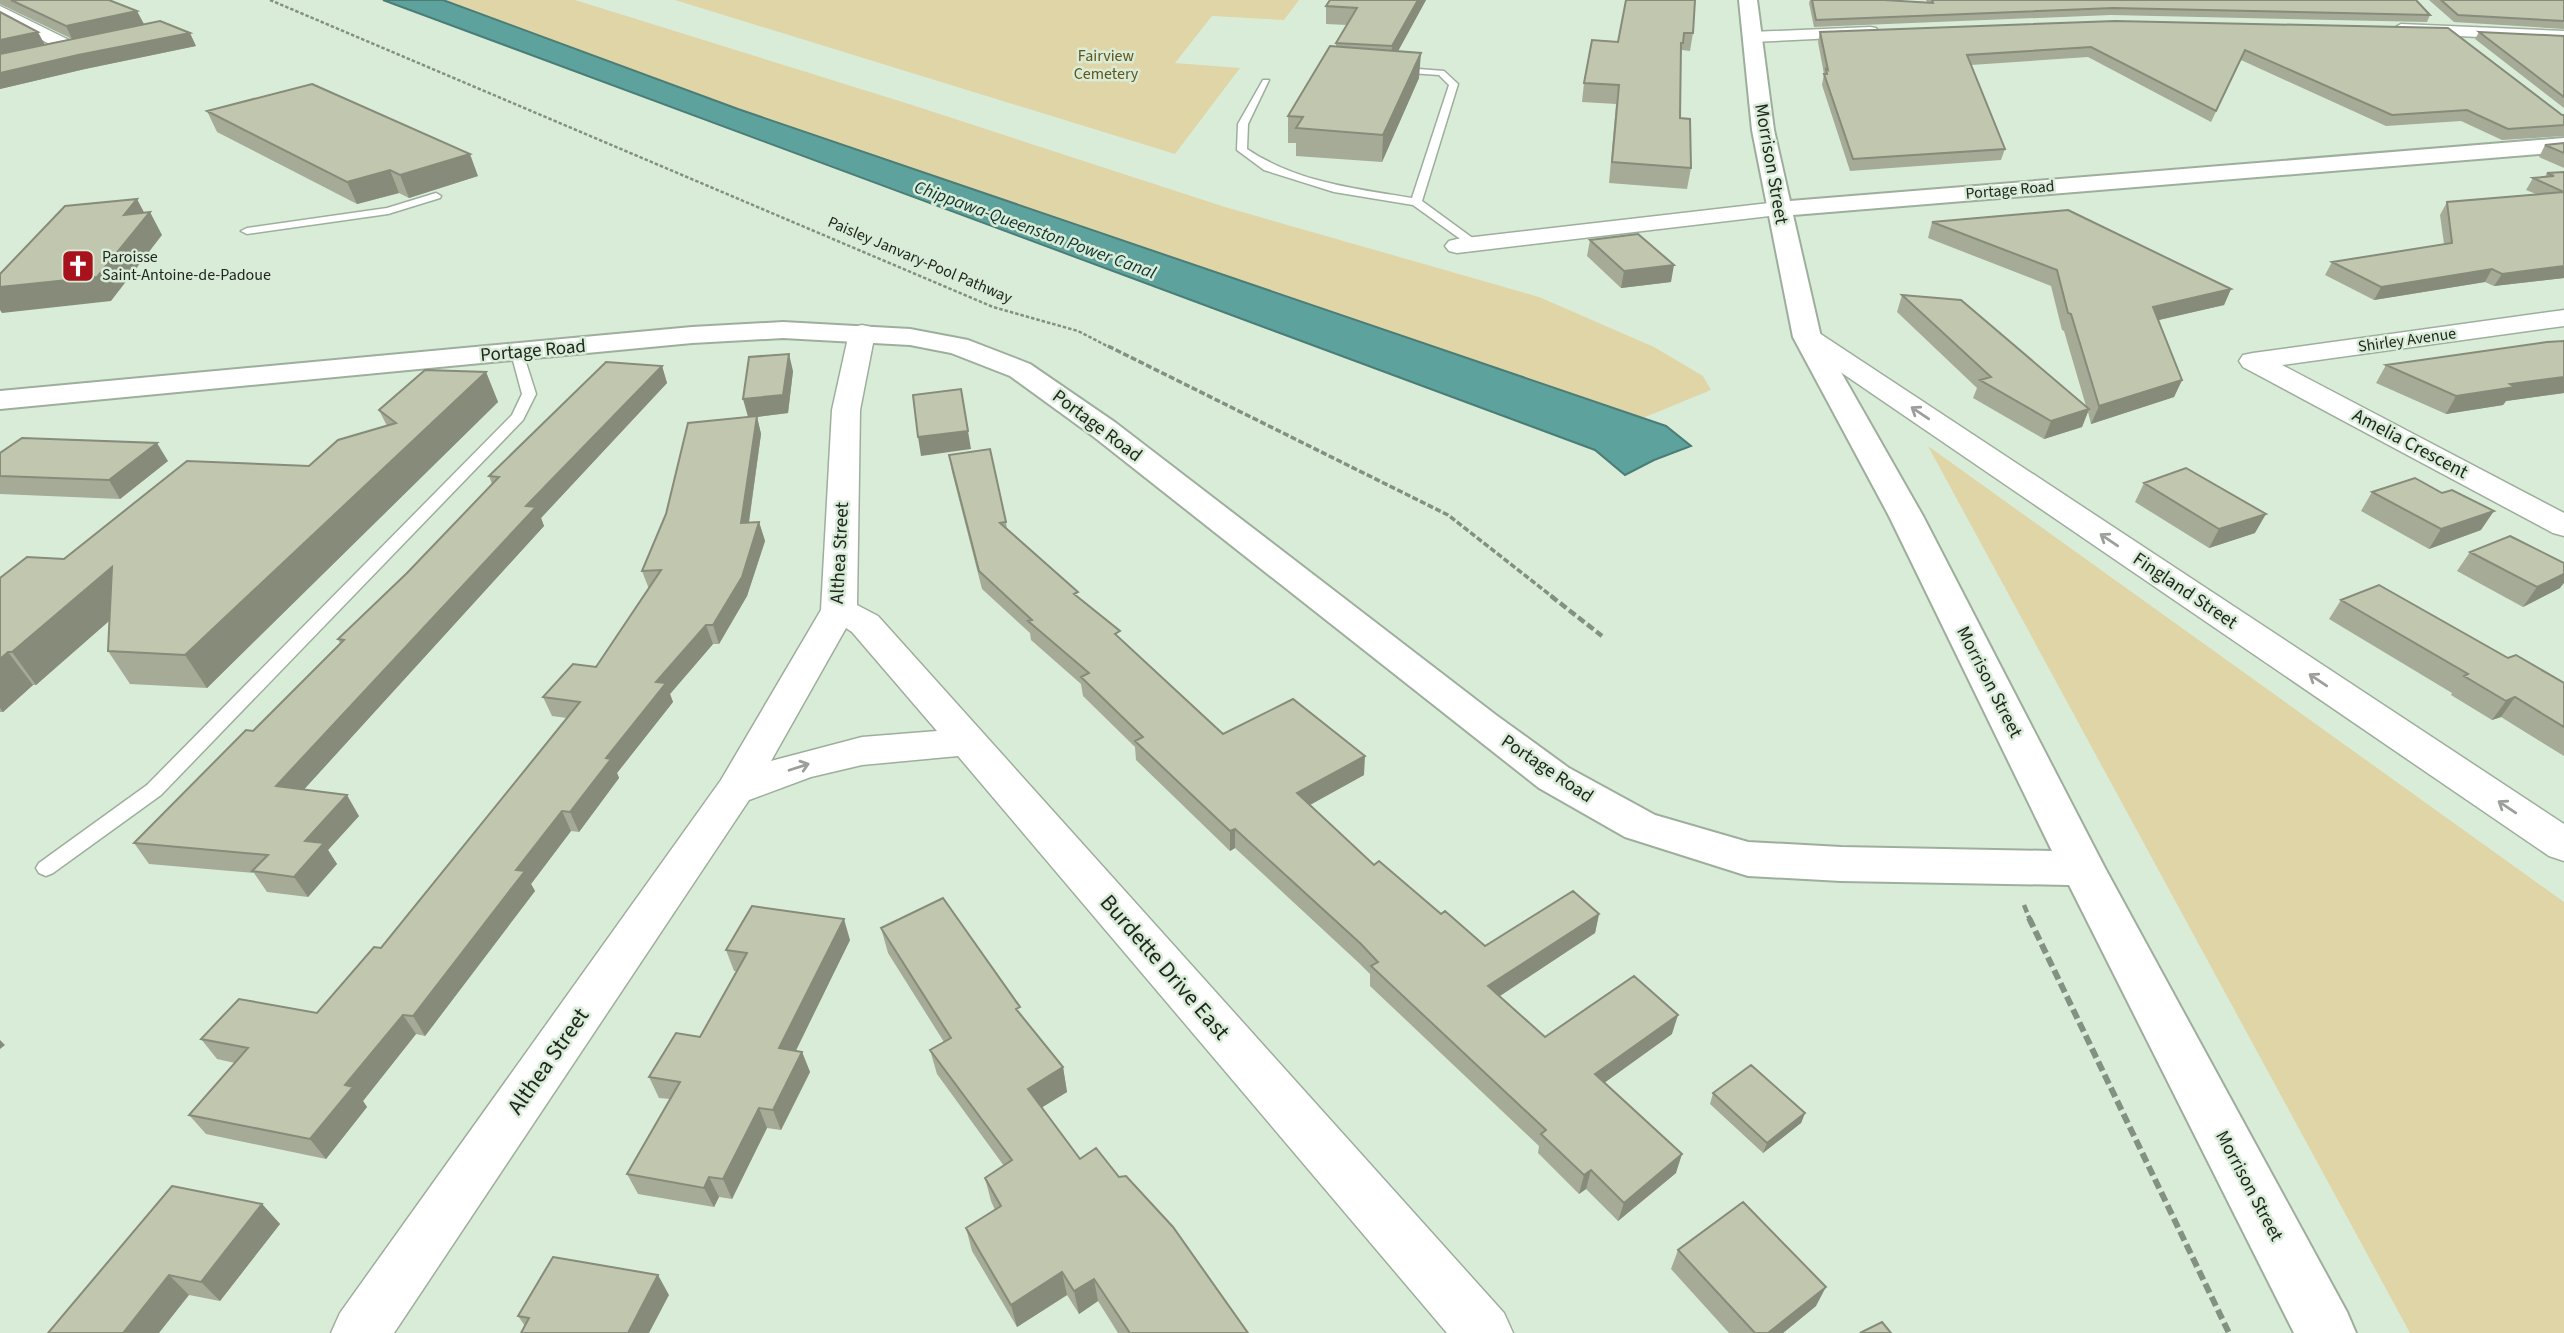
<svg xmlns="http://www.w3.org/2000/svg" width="2564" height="1333" font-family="'Source Sans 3',sans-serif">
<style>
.green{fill:#e0d5a7}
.water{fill:#5ea29d;stroke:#4b7d77;stroke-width:2}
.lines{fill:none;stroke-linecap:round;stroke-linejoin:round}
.lane-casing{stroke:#9daf9c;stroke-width:3}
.street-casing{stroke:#9daf9c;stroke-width:3}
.secondary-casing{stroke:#9daf9c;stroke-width:4}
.path-far3{stroke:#839182;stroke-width:2.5;stroke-dasharray:3.5 2;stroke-linecap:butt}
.path-far2{stroke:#839182;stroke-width:3.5;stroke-dasharray:6 2.5;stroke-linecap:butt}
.path-far1{stroke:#839182;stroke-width:4.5;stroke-dasharray:8 3.5;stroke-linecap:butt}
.path{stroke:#839182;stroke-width:6;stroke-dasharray:10 4.5;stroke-linecap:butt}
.lane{fill:#fff;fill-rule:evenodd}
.street{fill:#fff;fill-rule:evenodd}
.secondary{fill:#fff;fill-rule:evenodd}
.wall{fill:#a5ab96}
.shaded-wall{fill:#868b7a}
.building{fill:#c0c7ae;stroke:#868b7a;stroke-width:2}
.oneway{stroke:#9b9e9a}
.labels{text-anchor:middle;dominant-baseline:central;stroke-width:5;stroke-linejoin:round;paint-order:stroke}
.far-park-label{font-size:16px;fill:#625418;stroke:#d9ecd8}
.far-street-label{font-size:16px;fill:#20271f;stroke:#d9ecd8}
.far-poi-label{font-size:16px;fill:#20271f;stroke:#d9ecd8;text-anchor:start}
.far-water-label{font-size:18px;font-style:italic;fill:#0e312f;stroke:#d9ecd8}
.street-label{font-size:19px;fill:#20271f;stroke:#d9ecd8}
.near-street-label{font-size:23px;fill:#20271f;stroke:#d9ecd8}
</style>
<rect width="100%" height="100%" fill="#d9ecd8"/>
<path class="green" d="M429 0H575L909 104 1225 207 1539 297 1654 347 1703 376 1711 390 1616 429Z
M675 0H1299L1284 20 1212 16 1175 63 1240 68 1175 154Z
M1928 446 2564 902V1333H2410Z"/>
<path class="water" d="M383 0H443L738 109 1666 426 1691 446 1654 460 1625 475 1595 450Z"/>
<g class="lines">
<defs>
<path id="lane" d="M1393 67 1444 71 1458 84 1422 201 1478 242V246H1470L1413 205 1334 192 1264 170 1237 150 1238 124 1263 80H1269L1248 124 1247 149C1296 182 1355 189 1412 198L1449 85 1439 75 1396 72 1392 69Z
M436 193 441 196 440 198 388 214 247 234 241 231 247 228 387 208Z
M517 349 523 353 536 394 523 420 161 795 53 873 46 876 39 873 36 868 39 863 147 785 512 415 522 394 511 353Z"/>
<path id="street" d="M0 6 75 43 78 47 69 52 63 51 0 18Z
M2401 24 2564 31V41L2395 33 2392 29Z
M1870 27 1876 28 1879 32 1876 36 1752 42 1743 37 1752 32Z
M1778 202 1786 204 1789 209 1786 214 1457 253 1449 251 1445 246 1449 241 1457 239Z
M2564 310V326L2282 365 2564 513V536L2553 533 2243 367 2239 361 2243 355 2253 353Z
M862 325 871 327 875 333 860 410 857 605 878 616 1504 1313 1513 1333H1447L958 756 862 765 811 777 749 800 394 1333H331L340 1313 721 780 821 610 832 410 849 333 853 327ZM846 628 852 632 937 731 862 737 771 761Z
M1807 329 1816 331 2564 824V861L2549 856 1798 343 1794 337 1798 331Z"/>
<path id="secondary" d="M1739 0H1757L1774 130 1790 201 2564 138V152L1793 215 1821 337 1923 516 2105 868 2347 1312 2356 1333H2294L2069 885 1841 881 1748 876 1625 837 1539 788 1094 437 1010 376 951 353 910 345 783 338 692 343 0 409V391L692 327 783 322 910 329 968 340 1030 364 1116 423 1496 715 1569 768 1655 815 1748 842 1841 847 2052 851 1889 516 1793 337 1752 130Z"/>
</defs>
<use href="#lane" class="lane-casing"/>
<use href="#street" class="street-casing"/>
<use href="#secondary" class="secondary-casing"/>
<path class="path-far3" d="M270 0 993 307 1078 331 1111 348"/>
<path class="path-far2" d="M1108 346 1448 515 1554 598"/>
<path class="path-far1" d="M1551 596 1602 636
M2024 905 2030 920"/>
<path class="path" d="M2029 918 2229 1333"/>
<use href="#lane" class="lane"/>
<use href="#street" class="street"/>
<use href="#secondary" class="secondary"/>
</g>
<path class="wall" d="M0 0H109L144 24 196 46 85 69 0 89V12L45 44 72 39 0 4Z
M1330 0H1426L1398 51 1419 78 1382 162 1296 156V143H1288V116L1336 46V43L1347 25 1326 24V6Z
M1626 0 1693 33 1690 51 1682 50 1681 57 1680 118 1691 168 1687 189 1609 183 1616 104 1582 102 1584 83 1618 42Z
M1810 0H1884L1927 2 1926 0H2416L2430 15 2427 22 2111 15 1814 27 1809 3Z
M2429 0H2564V29L2454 22Z
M2115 21 2562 115 2564 125V136L2502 140 2461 121 2386 126 2241 60 2211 122 2088 57 1971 65 2005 149 2001 160 1850 171 1822 85 1824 74 1818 42 1820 32Z
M2479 32 2564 36V108L2475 39Z
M207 111 478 176 409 198 399 193 357 204 217 132Z
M2564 143V168L2539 157 2545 145Z
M2564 172V278L2494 286 2485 282 2374 300 2325 275 2332 262 2444 244 2440 215 2447 202 2536 194 2526 190 2533 178 2545 177 2547 173Z
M1932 222 2231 289 2224 305 2158 320 2182 380 2174 397 2091 424 2088 412 2082 427 2044 439 1973 398 1977 388 1897 312 1902 295 2086 406 2064 331 2062 330 2051 286 1928 238Z
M1590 240 1671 282 1621 288 1587 256Z
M2564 341V393L2506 401 2503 405 2446 414 2376 383 2386 365Z
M662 366 667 383 541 518 544 526 304 789 359 816 328 850 337 864 308 897 267 892 254 873 149 864 134 843 253 731 340 643 338 639 407 573 492 484 489 476Z
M793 371 788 413 757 417 761 434 749 523 759 522 765 541 747 596 719 644H713L670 694 673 702 617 773 619 778 579 832 571 831 531 884 535 891 425 1036 416 1034 363 1101 367 1107 326 1159 206 1134 189 1115 235 1063 217 1059 201 1039 317 1013 381 948 567 718 552 716 543 697 596 667 649 589 642 571 748 417Z
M486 372 498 402 207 688 130 684 108 651 109 621 36 685H33L3 712H0V578L64 559 309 466 387 426 379 410Z
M0 453 168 461 120 499 0 494Z
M949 455 1006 522 1007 529 1121 639 1223 734 1364 775 1310 805 1374 865 1485 946 1599 914 1595 933 1500 996 1545 1037 1672 1034 1604 1083 1676 1173 1618 1221 1586 1189 1579 1194 1538 1153 1539 1146 1370 986V974L1360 964 1235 848 1230 851 1136 760 1135 747 1083 696 1081 684 1031 640 1030 633 982 589 952 472Z
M2144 483 2255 533 2209 548 2135 502Z
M2372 492 2481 530 2429 549 2361 511Z
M2470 552 2560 588 2523 607 2457 571Z
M2341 600 2508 658 2564 683V756L2501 717 2492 720 2451 695 2452 693 2329 619Z
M881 928 1022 1017 1063 1067 1067 1092 1042 1107 1080 1159 1119 1177 1248 1333H1118L1098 1301 1079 1314 1067 1295 1017 1327 972 1251 966 1228 995 1210 991 1201 985 1178 1004 1166 937 1074 930 1050 944 1042 888 953Z
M850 940 795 1051 802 1052 810 1072 781 1130 767 1128 732 1199 719 1197 714 1207 638 1194 627 1174 670 1099 659 1098 649 1077 700 1037 737 971H734L726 950Z
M1713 1093 1805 1113 1801 1123 1763 1153 1710 1104Z
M262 1204 280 1224 220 1301 189 1295 48 1333Z
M1678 1250 1816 1306 1783 1333H1729L1671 1269Z
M669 1295 525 1326 518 1316Z"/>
<path class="shaded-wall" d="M1418 0H1426L1391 64 1392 46Z
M137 11 144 24 72 39 66 26Z
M38 32 45 45 0 54V40Z
M190 33 196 46 85 69 0 89V73L78 55Z
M1421 53 1419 78 1382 162 1383 135Z
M470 154 478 176 409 198 400 175Z
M390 170 399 193 357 204 347 182Z
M137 199 146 216 150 212 162 235 111 301 2 313 0 310V287L124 215Z
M1674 265 1671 282 1621 288 1624 271Z
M2564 266V278L2494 286 2502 274Z
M2492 269 2485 282 2374 300 2381 287Z
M2231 289 2224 305 2146 323 2153 307Z
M789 354 793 371 788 413 757 417 761 434 746 542 741 523 748 417 743 399Z
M662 366 667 383 541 518 544 526 289 806 276 786 526 506Z
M486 372 498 402 207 688 185 655Z
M2564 377V393L2506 401 2503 405 2446 414 2456 396 2510 384Z
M2182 380 2174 397 2091 424 2099 406Z
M2089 409 2082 427 2044 439 2051 421Z
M968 431 971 449 921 456 918 437Z
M157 443 168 461 120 499 109 480Z
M2494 511 2481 530 2429 549 2441 529Z
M2266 514 2255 533 2209 548 2219 529Z
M759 522 765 541 747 596 719 644 713 625Z
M112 567 133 600 36 685 12 652Z
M2564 574V583L2560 588 2523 607 2537 587Z
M706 625 713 644 670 694 673 702 617 773 619 778 579 832 570 812 656 682Z
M8 652 33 685 3 712 0 708V659Z
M2515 697 2501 717 2492 720 2506 701Z
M1365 756 1364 775 1297 812V793Z
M347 795 359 816 328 850 337 864 308 897 294 877 305 841Z
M562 811 571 831 531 884 535 891 425 1036 413 1016 516 870Z
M1235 829V848L1230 851V831Z
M1599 914 1595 933 1486 1005 1488 986Z
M844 919 850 940 787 1069 779 1048Z
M403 1015 416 1034 363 1101 367 1107 326 1159 310 1139 345 1085Z
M1678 1015 1672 1034 1590 1093 1595 1074Z
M0 1040 5 1045 0 1049Z
M802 1052 810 1072 781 1130 773 1110Z
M1063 1067 1067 1092 1033 1113 1028 1089Z
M759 1108 767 1128 732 1199 723 1179Z
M1805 1113 1801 1123 1763 1153 1767 1143Z
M1682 1154 1676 1173 1618 1221 1624 1203Z
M1591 1170 1586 1189 1579 1194 1584 1175Z
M709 1177 719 1197 714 1207 704 1188Z
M262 1204 280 1224 220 1301 201 1282Z
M1062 1272 1067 1295 1017 1327 1011 1305Z
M169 1275 189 1295 159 1333H123Z
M658 1275 669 1295 649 1333H628Z
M1094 1279 1098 1301 1079 1314 1074 1291Z
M1826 1287 1816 1306 1783 1333H1768Z"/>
<path class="building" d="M11 0H109L137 11 66 26Z
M1330 0H1418L1392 46 1336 43 1357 8 1326 6Z
M1626 0H1695L1693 33H1684L1683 43H1681L1680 118 1690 119 1691 168 1612 162 1619 85 1584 83 1592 40 1618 42Z
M1812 0H1884L1933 3 1932 0H2416L2430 15 2113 8 1816 20Z
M2441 0H2564V21L2458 15Z
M0 12 38 32 0 40Z
M160 21 190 33 78 55 0 73V54Z
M2115 21 2448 28 2562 115H2564V125L2508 129 2467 110 2392 115 2245 50 2216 111 2091 47 1967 55 2005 149 1853 159 1824 74H1827L1826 69 1828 70 1820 32Z
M2479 32 2564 36V97Z
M1330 46 1421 53 1383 135 1296 128 1303 117 1288 116Z
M312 84 470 154 400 175 390 170 347 182 207 111Z
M2564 143V153L2545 145Z
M2564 172V266L2502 274 2492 269 2381 287 2332 262 2452 243 2447 202 2564 192 2533 178 2554 176 2547 173Z
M137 199 124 215 150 212 97 277 0 287V274L65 206Z
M2068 210 2231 289 2153 307 2182 380 2099 406 2071 314 2068 313 2057 270 1932 222Z
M1638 234 1674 265 1624 271 1590 240Z
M1902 295 1961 300 2089 409 2051 421 1980 380 1991 377Z
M2564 341V377L2510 384 2515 387 2456 396 2386 365 2547 342Z
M789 354 783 395 743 399 749 357Z
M606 362 662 366 526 506 536 507 276 786 347 795 305 841 324 843 294 877 252 871 268 855 134 843 246 730 253 731 344 640 338 639 407 573 499 477 489 476Z
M425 370 486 372 185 655 108 651 112 567 12 652H8L0 659V578L27 557 64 559 187 461 309 466 338 440 396 423 379 410Z
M961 389 968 431 918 437 913 395Z
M757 416 741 523 759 522 742 577 713 625H706L656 682 666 683 606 758 611 759 570 812 562 811 516 870 525 871 413 1016 403 1015 345 1085 353 1087 310 1139 189 1115 248 1048 201 1039 239 999 317 1013 374 947 381 948 580 702 543 697 573 664 596 667 661 570 642 571 666 514 688 423Z
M22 438 157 443 109 480 0 476V453Z
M990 449 1006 522 1000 523 1078 592 1074 594 1120 631 1115 634 1223 734 1293 699 1365 756 1297 793 1374 865 1379 861 1441 914 1445 911 1485 946 1573 891 1599 914 1488 986 1545 1037 1634 976 1678 1015 1595 1074 1682 1154 1624 1203 1591 1170 1584 1175 1541 1134 1546 1130 1371 966 1378 962 1361 944 1235 829 1230 831 1135 741 1143 737 1081 677 1089 673 1028 621 1032 620 979 571 949 455Z
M2186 468 2266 514 2219 529 2144 483Z
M2415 478 2442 493 2452 490 2494 511 2441 529 2372 492Z
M2510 536 2564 563V574L2537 587 2470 552Z
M2379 585 2508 658 2516 655 2564 683V727L2515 697 2506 701 2464 676 2468 674 2341 600Z
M943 898 1020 1007 1016 1009 1063 1067 1028 1089 1080 1159 1096 1148 1119 1177 1126 1176 1173 1227 1248 1333H1130L1094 1279 1074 1291 1062 1272 1011 1305 966 1228 1001 1206 985 1178 1012 1160 930 1050 951 1038 881 928Z
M752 906 844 919 779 1048 802 1052 773 1110 759 1108 723 1179 709 1177 704 1188 627 1174 680 1082 649 1077 676 1033 700 1037 747 953 726 950Z
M1751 1065 1805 1113 1767 1143 1713 1093Z
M172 1186 262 1204 201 1282 169 1275 123 1333H48Z
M1743 1202 1826 1287 1768 1333H1755L1678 1250Z
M553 1257 658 1275 628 1333H521L529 1318 518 1316Z
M1882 1322 1891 1333H1860Z"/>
<defs><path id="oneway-shaft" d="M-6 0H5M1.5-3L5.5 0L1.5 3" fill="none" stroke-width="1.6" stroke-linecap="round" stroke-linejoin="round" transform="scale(1.75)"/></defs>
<g class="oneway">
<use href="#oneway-shaft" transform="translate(1920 413) rotate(-146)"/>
<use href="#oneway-shaft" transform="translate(2109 540) rotate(-146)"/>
<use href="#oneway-shaft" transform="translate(2318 680) rotate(-146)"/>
<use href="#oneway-shaft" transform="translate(799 767) rotate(-18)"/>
<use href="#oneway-shaft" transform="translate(2507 807) rotate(-146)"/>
</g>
<defs>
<symbol id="church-square" viewBox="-11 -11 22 22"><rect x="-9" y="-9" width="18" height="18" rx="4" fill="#a8121c" stroke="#d9ecd8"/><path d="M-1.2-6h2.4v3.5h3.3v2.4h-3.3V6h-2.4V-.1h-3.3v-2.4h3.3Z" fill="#fff"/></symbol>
</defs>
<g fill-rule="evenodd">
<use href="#church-square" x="59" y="247" width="38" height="38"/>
</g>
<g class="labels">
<g class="far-park-label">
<text x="1106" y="56">Fairview<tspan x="1106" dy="18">Cemetery</tspan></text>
</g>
<g class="far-street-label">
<text transform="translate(2010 190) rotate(-5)">Portage Road</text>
<text transform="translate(920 260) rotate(23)">Paisley Janvary-Pool Pathway</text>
<text transform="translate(2407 340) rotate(-8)">Shirley Avenue</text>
</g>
<g class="far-poi-label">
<text x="102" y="257">Paroisse<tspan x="102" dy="18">Saint-Antoine-de-Padoue</tspan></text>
</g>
<g class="far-water-label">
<text transform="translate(1035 230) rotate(20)">Chippawa-Queenston Power Canal</text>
</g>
<g class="street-label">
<text transform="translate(1771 164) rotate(80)">Morrison Street</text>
<text transform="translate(533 351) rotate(-5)">Portage Road</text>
<text transform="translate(1097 426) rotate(37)">Portage Road</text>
<text transform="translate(2410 444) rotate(28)">Amelia Crescent</text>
<text transform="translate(840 553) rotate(-87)">Althea Street</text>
<text transform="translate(2185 591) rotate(34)">Fingland Street</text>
<text transform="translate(1989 682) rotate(63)">Morrison Street</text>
<text transform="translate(1547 769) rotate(34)">Portage Road</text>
<text transform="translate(2249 1186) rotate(62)">Morrison Street</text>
</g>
<g class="near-street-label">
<text transform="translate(1165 967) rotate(49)">Burdette Drive East</text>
<text transform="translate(548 1061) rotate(-55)">Althea Street</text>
</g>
</g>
</svg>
